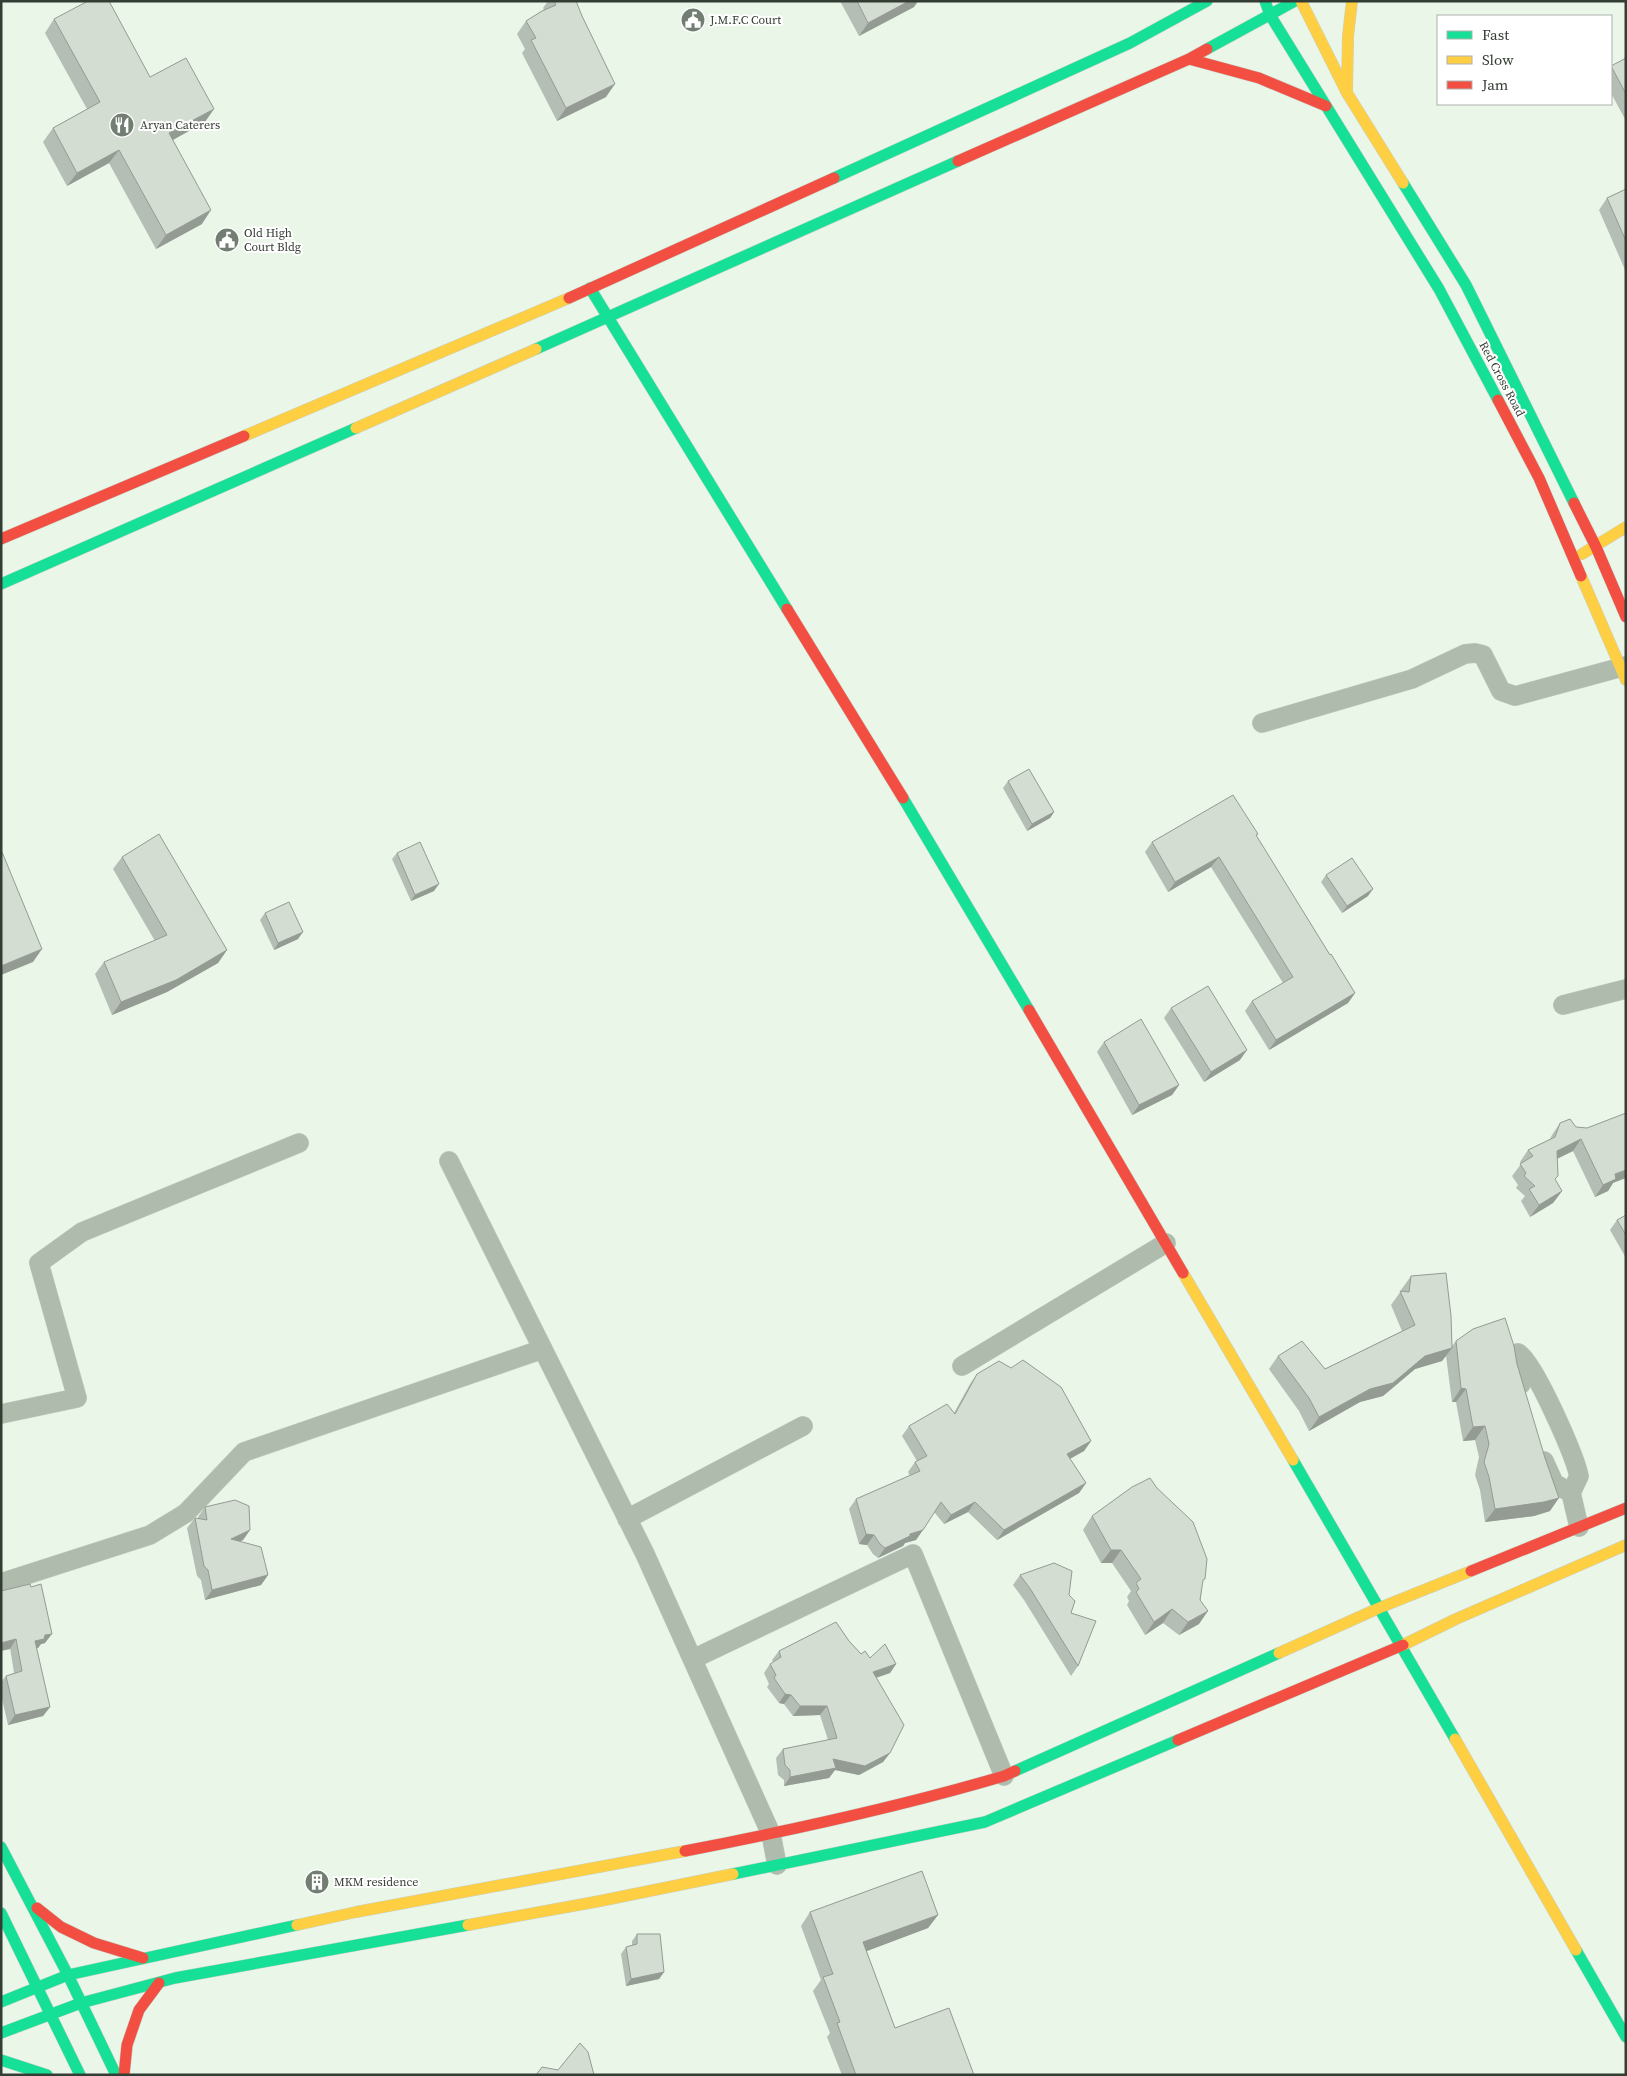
<svg xmlns="http://www.w3.org/2000/svg" width="1627" height="2076" font-family="'Source Serif 4',serif">
<style>
.lines{fill:none;stroke-linecap:round;stroke-linejoin:round}
.street-casing{stroke:#c6d0c5;stroke-width:20}
.fast-casing{stroke:#c6d0c5;stroke-width:12}
.slow-casing{stroke:#c6d0c5;stroke-width:12}
.jam-casing{stroke:#c6d0c5;stroke-width:12}
.street{stroke:#aebbad;stroke-width:19}
.fast{stroke:#16e098;stroke-width:11}
.slow{stroke:#ffcf43;stroke-width:11}
.jam{stroke:#f24e42;stroke-width:11}
.wall{fill:#b5beb5}
.shaded-wall{fill:#949b93}
.building{fill:#d3ddd2;stroke:#949b93}
.labels{text-anchor:middle;dominant-baseline:central;stroke-width:4;stroke-linejoin:round;paint-order:stroke}
.poi-label{font-size:12px;fill:#343d33;stroke:#fff;text-anchor:start}
.street-label{font-size:12px;fill:#343d33;stroke:#fff}
</style>
<rect width="100%" height="100%" fill="#e9f6e8"/>
<g class="lines">
<defs>
<path id="street" d="M1262 723 1412 679 1465 654 1475 653 1483 655 1501 691 1515 696 1626 666
M1563 1005 1626 989
M449 1161 645 1554 771 1834 777 1865
M962 1366 1166 1243
M1521 1384 1516 1361 1518 1353C1534 1362 1574 1454 1579 1476L1571 1493 1579 1527
M1 1414 77 1398 39 1263 82 1232 299 1143
M1544 1461 1554 1483 1571 1493
M627 1519 803 1426
M1 1583 150 1535 186 1513 244 1452 543 1349
M693 1659 913 1554 1004 1776"/>
<path id="fast" d="M1265 1 1270 15 1439 289 1498 400
M1207 49 1295 1
M834 178 1130 43 1207 1
M1403 183 1466 285 1574 503
M590 288 787 609
M536 349 958 161
M1 584 356 428
M903 798 1029 1010
M1293 1460 1455 1739
M1015 1771 1279 1653
M1 1847 68 1975 116 2075
M733 1874 985 1822 1178 1740
M1 1913 80 2075
M1576 1950 1626 2037
M1 2002 68 1975 297 1925
M1 2033 81 2003 175 1978 468 1925
M1 2060 47 2075"/>
<path id="slow" d="M1301 1 1347 93 1403 183
M1347 90 1348 36 1352 1
M356 428 536 349
M244 436 569 298
M1582 554 1626 527
M1581 576 1626 680
M1183 1273 1293 1460
M1403 1645 1456 1619 1626 1545
M1279 1653 1379 1608 1471 1571
M1455 1739 1576 1950
M297 1925 356 1912 685 1851
M468 1925 600 1901 733 1874"/>
<path id="jam" d="M1189 59 1259 78 1326 106
M958 161 1189 59 1207 49
M569 298 834 178
M1498 400 1539 478 1581 576
M1574 503 1596 547 1626 617
M1 539 244 436
M787 609 903 798
M1029 1010 1183 1273
M1471 1571 1626 1508
M1178 1740 1403 1645
M685 1851C793 1830 899 1807 1004 1776L1015 1771
M37 1908 61 1927 94 1943 143 1958
M124 2075 127 2045 139 2010 159 1983"/>
</defs>
<use href="#street" class="street-casing"/>
<use href="#fast" class="fast-casing"/>
<use href="#slow" class="slow-casing"/>
<use href="#jam" class="jam-casing"/>
<use href="#street" class="street"/>
<use href="#fast" class="fast"/>
<use href="#slow" class="slow"/>
<use href="#jam" class="jam"/>
</g>
<path class="wall" d="M548 1H576L606 97 557 121 522 53 525 49 517 34 526 21 544 10 543 8Z
M840 1H918L914 7 859 36Z
M54 19 150 77 205 122 173 140 202 224 156 249 109 163 67 186 43 142 53 128 87 109 45 33Z
M1626 58V121L1611 93V66Z
M1626 189V272L1599 210 1607 198Z
M1008 781 1054 812 1050 818 1027 831 1003 788Z
M1258 834 1256 836 1330 955 1355 993 1348 1003 1269 1050 1245 1011 1252 1001 1283 983 1211 867 1168 892 1145 852 1152 842Z
M397 853 434 891 411 901 392 859Z
M122 857 227 950 218 963 167 992 112 1015 95 974 104 962 155 941 113 869Z
M1326 875 1368 896 1342 913 1321 882Z
M265 913 298 939 274 950 260 920Z
M1171 1008 1240 1060 1204 1082 1164 1018Z
M1104 1042 1179 1085 1172 1095 1132 1115 1097 1052Z
M1570 1119 1613 1183 1608 1191 1595 1197 1573 1151 1557 1159 1555 1180 1562 1191 1553 1203 1530 1217 1521 1201 1525 1196 1516 1188 1518 1185 1512 1176 1521 1164 1520 1162 1528 1150 1550 1139 1552 1135 1560 1123Z
M1626 1215V1258L1610 1230 1617 1220Z
M1411 1276 1452 1346 1456 1341 1517 1364 1550 1511 1534 1516 1485 1522 1480 1490 1475 1475 1479 1457 1475 1440 1463 1441 1456 1402H1452L1446 1356 1442 1361 1415 1369 1383 1396 1360 1402 1309 1431 1299 1411 1269 1369 1278 1356 1325 1369 1402 1331 1391 1305 1401 1291V1290Z
M977 1374 1091 1441 1084 1451 1070 1459 1086 1483 1079 1493 997 1540 968 1512 944 1524 934 1512 916 1540 905 1543 903 1546 878 1558 873 1554 867 1545 859 1544 849 1509 856 1499 910 1476 908 1472 915 1462 917 1461 902 1436 909 1426 954 1413 970 1384Z
M205 1507 250 1530 243 1540 239 1541 268 1575 261 1585 205 1600 201 1580 197 1576 187 1528 195 1518 198 1519V1517Z
M1092 1516 1202 1583 1199 1624 1179 1635 1163 1623 1145 1635 1127 1605 1129 1601 1127 1597 1131 1591 1112 1563H1101L1083 1530Z
M1020 1575 1069 1595 1078 1666 1071 1676 1024 1600 1013 1585Z
M1 1591 45 1643 41 1644 38 1648 36 1649 50 1707 43 1716 8 1725 1 1694V1682L6 1676 14 1673Z
M849 1641 861 1654 870 1658 896 1664 890 1673 876 1678 890 1753 883 1762 859 1775 835 1770 829 1778 784 1786V1780L778 1775 776 1758 783 1749 828 1740 820 1715 793 1716 784 1704 779 1703 767 1687 769 1684 764 1673 770 1664 773 1662 772 1660 779 1651Z
M810 1912 938 1915 928 1928 866 1951 895 2028 974 2075H842L827 2037 830 2033 813 1991 821 1980 801 1926Z
M637 1934 664 1972 659 1979 626 1986 621 1954 626 1947 632 1945V1941Z"/>
<path class="shaded-wall" d="M909 1H918L914 7 859 36 868 23Z
M615 84 606 97 557 121 566 108Z
M214 109 205 122 160 147 169 133Z
M119 150 109 163 67 186 77 173Z
M211 210 202 224 156 249 166 235Z
M1054 812 1050 818 1027 831 1032 824Z
M1219 857 1211 867 1168 892 1175 882Z
M439 884 434 891 411 901 415 895Z
M1373 889 1368 896 1342 913 1347 906Z
M303 932 298 939 274 950 278 943Z
M42 949 33 962 1 975V966Z
M227 950 218 963 167 992 112 1015 121 1002Z
M1355 993 1348 1003 1269 1050 1276 1040Z
M1247 1050 1240 1060 1204 1082 1211 1072Z
M1179 1085 1172 1095 1132 1115 1139 1105Z
M1581 1139 1573 1151 1548 1163 1557 1151Z
M1626 1170V1178L1613 1183 1608 1191 1595 1197 1603 1185 1615 1174Z
M1562 1191 1553 1203 1530 1217 1539 1205Z
M1452 1348 1442 1361 1415 1369 1383 1396 1360 1402 1309 1431 1319 1417 1370 1389 1425 1356Z
M1461 1388 1466 1389 1456 1402H1452Z
M1485 1426 1475 1440 1463 1441 1473 1427Z
M1091 1441 1084 1451 1060 1464 1067 1454Z
M1086 1483 1079 1493 997 1540 1004 1530Z
M1559 1498 1550 1511 1534 1516 1485 1522 1495 1509Z
M975 1502 968 1512 944 1524 951 1515Z
M250 1530 243 1540 224 1549 231 1539Z
M923 1530 916 1540 905 1543 903 1546 878 1558 885 1548 910 1534Z
M866 1534 874 1535 867 1545 859 1544Z
M1111 1550H1121L1112 1563H1101Z
M268 1575 261 1585 205 1600 212 1590Z
M1172 1609 1163 1623 1145 1635 1154 1622Z
M1208 1611 1199 1624 1179 1635 1188 1622Z
M52 1634 45 1643 41 1644 38 1648 28 1650 35 1641 45 1635Z
M16 1639 10 1649 1 1651V1643Z
M896 1664 890 1673 866 1681 873 1672Z
M785 1694 791 1695 784 1704 779 1703Z
M800 1706H827L820 1715 793 1716Z
M50 1707 43 1716 8 1725 15 1715Z
M890 1753 883 1762 859 1775 835 1770 829 1778 784 1786 790 1777 833 1759Z
M938 1915 928 1928 854 1956 863 1942Z
M664 1972 659 1979 626 1986 631 1979Z"/>
<path class="building" d="M88 1H109L150 77 186 58 214 109 169 133 211 210 166 235 119 150 77 173 53 128 100 102 54 19Z
M554 1H576L582 16 615 84 566 108 531 40 536 38 526 21 542 11 556 5Z
M857 1H909L868 23Z
M1626 58V94L1611 66Z
M1626 189V241L1607 198Z
M1029 769 1054 812 1032 824 1008 781Z
M1233 795 1258 834 1256 835 1330 955 1331 954 1355 993 1276 1040 1252 1001 1293 977 1219 857 1175 882 1152 842Z
M159 834 227 950 176 980 121 1002 104 962 167 935 122 857Z
M420 842 439 884 415 895 397 853Z
M1 852H2L42 949 1 966Z
M1352 858 1373 889 1347 906 1326 875Z
M289 902 303 932 278 943 265 913Z
M1208 986 1247 1050 1211 1072 1171 1008Z
M1141 1019 1179 1085 1139 1105 1104 1042Z
M1626 1113V1170L1615 1174 1616 1179 1603 1185 1581 1139 1557 1151 1558 1176 1555 1179 1562 1191 1539 1205 1529 1189 1535 1186 1524 1176 1526 1173 1520 1164 1533 1156 1528 1150 1555 1137 1560 1123 1570 1119 1576 1127 1587 1128Z
M1626 1215V1235L1617 1220Z
M1446 1273 1451 1316 1452 1348 1425 1356 1393 1383 1370 1389 1319 1417 1309 1398 1278 1356 1302 1341 1325 1369 1415 1325 1400 1291 1409 1292 1411 1276Z
M1505 1318 1514 1346 1517 1364 1545 1458 1559 1498 1544 1502 1495 1509 1489 1477 1484 1462 1489 1444 1485 1426 1473 1427 1466 1389 1461 1388 1456 1341 1473 1329Z
M1023 1360 1061 1387 1091 1441 1067 1454 1086 1483 1004 1530 975 1502 951 1515 941 1502 923 1530 910 1534V1536L885 1548 880 1544 874 1535 866 1534 856 1499 920 1471 915 1462 927 1456 909 1426 947 1404 955 1414 977 1374 999 1361 1011 1368Z
M1150 1478 1157 1488 1193 1522 1207 1559 1205 1579 1203 1580 1200 1600 1208 1611 1188 1622 1172 1609 1154 1622 1136 1592 1139 1589 1136 1583 1141 1579 1121 1550H1111L1092 1516 1132 1487Z
M235 1500 249 1506 250 1530 231 1539 261 1547 268 1575 212 1590 208 1570 204 1566 195 1518 207 1520 205 1507Z
M1054 1563 1072 1571 1069 1595 1075 1601 1071 1613 1096 1621 1078 1666 1031 1590 1020 1575Z
M30 1584 31 1587 41 1584 52 1634 45 1635 44 1639 35 1641 50 1707 15 1715 6 1676 22 1671 16 1639 1 1643V1591Z
M836 1622 849 1641 861 1654 865 1651 870 1658 885 1644 896 1664 873 1672 904 1725 890 1753 865 1766 833 1759 836 1768 790 1777V1770L785 1765 783 1749 837 1738 827 1706H800L791 1695 785 1694 774 1678 776 1675 770 1664 781 1657 779 1651Z
M922 1871 938 1915 863 1942 895 2028 949 2008 974 2075H856L837 2023 840 2022 823 1977 833 1974 810 1912Z
M637 1934H660L664 1972 631 1979 626 1947 637 1944Z
M580 2043 588 2052 594 2075H536L542 2067 558 2070Z"/>
<defs>
<symbol id="civic-disc" viewBox="-11 -11 22 22"><circle r="9.5" fill="#737e72" stroke="#fff"/><path d="M-.6-6.5H3V-4.5H.6V-3L4-1V1h2V6H-6V1h2V-1L-.6-3ZM-1.2 2.5V6h2.4V2.5Z" fill="#fff"/></symbol>
<symbol id="restaurant-disc" viewBox="-11 -11 22 22"><circle r="9.5" fill="#737e72" stroke="#fff"/><path d="M-5-6h1v4h1v-4h1v4h1v-4h1v5L-1.5 .5V6h-2V.5L-5-1ZM5-6V6H3V1.5H1.5Q1.5-4 5-6Z" fill="#fff"/></symbol>
<symbol id="building-disc" viewBox="-11 -11 22 22"><circle r="9.5" fill="#737e72" stroke="#fff"/><path d="M-4-6H4V6H1V3H-1V6H-4ZM-2.5-4.3h1.7v1.8h-1.7ZM.8-4.3h1.7v1.8H.8ZM-2.5-1h1.7V.8h-1.7ZM.8-1h1.7V.8H.8Z" fill="#fff"/></symbol>
</defs>
<g fill-rule="evenodd">
<use href="#civic-disc" x="679" y="6" width="28" height="28"/>
<use href="#restaurant-disc" x="108" y="111" width="28" height="28"/>
<use href="#civic-disc" x="213" y="226" width="28" height="28"/>
<use href="#building-disc" x="303" y="1868" width="28" height="28"/>
</g>
<g class="labels">
<g class="poi-label">
<text x="710" y="20">J.M.F.C Court</text>
<text x="140" y="125">Aryan Caterers</text>
<text x="244" y="233">Old High<tspan x="244" dy="14">Court Bldg</tspan></text>
<text x="334" y="1882">MKM residence</text>
</g>
<g class="street-label">
<text transform="translate(1502 379) rotate(62)">Red Cross Road</text>
</g>
</g>
<rect width="1627" height="2076" fill="none" stroke="#343d33" stroke-width="5"/>
<rect x="1437" y="15" width="175" height="90" fill="#ffffff" stroke="#aeb1ad"/>
<rect x="1447" y="31" width="25" height="8" fill="#16e098" stroke="#aeb1ad"/>
<text x="1482" y="40" font-size="15" fill="#343d33">Fast</text>
<rect x="1447" y="56" width="25" height="8" fill="#ffcf43" stroke="#aeb1ad"/>
<text x="1482" y="65" font-size="15" fill="#343d33">Slow</text>
<rect x="1447" y="81" width="25" height="8" fill="#f24e42" stroke="#aeb1ad"/>
<text x="1482" y="90" font-size="15" fill="#343d33">Jam</text>
</svg>
